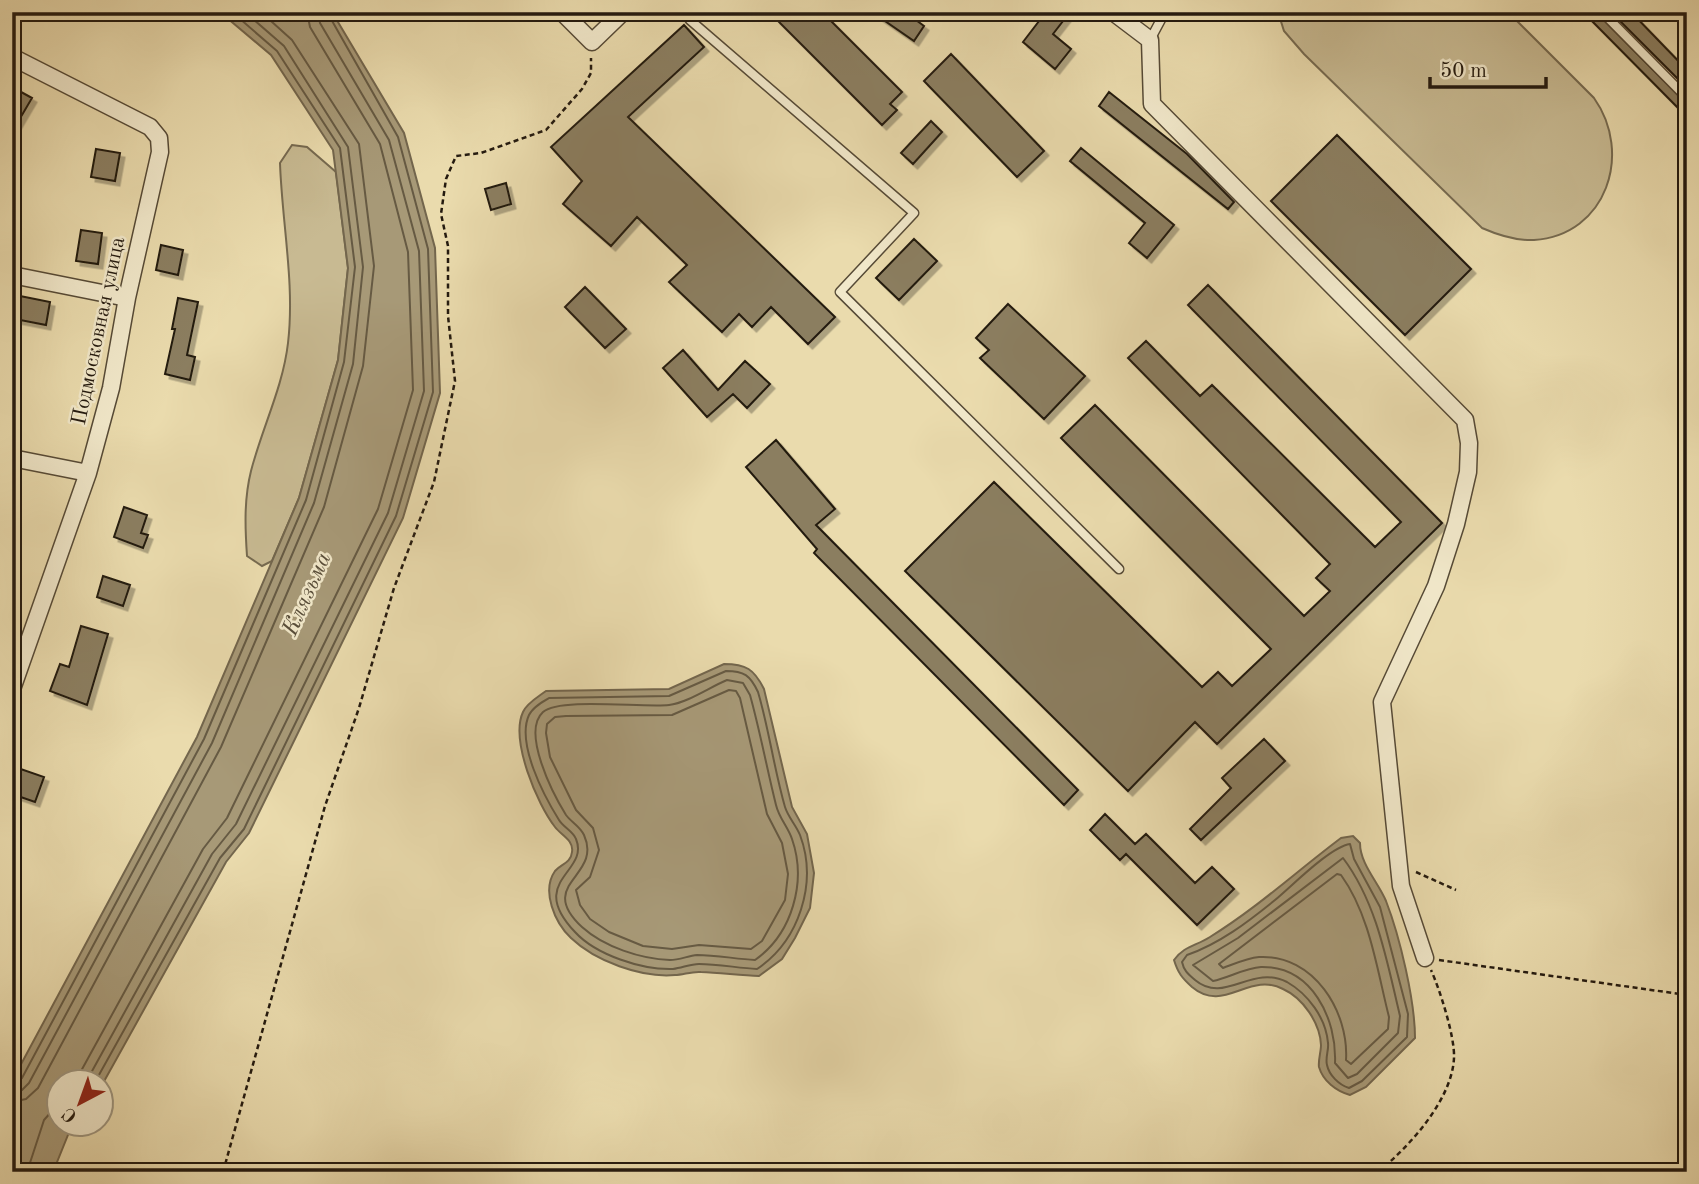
<svg xmlns="http://www.w3.org/2000/svg" width="1699" height="1184" font-family="'Old Standard TT',serif">
<style>
.green{fill:#c8ba92;stroke:#766a50;stroke-width:2}
.water{fill:#a79977;stroke:#73664d;stroke-width:2}
.lines{fill:none;stroke-linecap:round;stroke-linejoin:round}
.shore{stroke:#665a43;stroke-width:2}
.building{fill:#8b7e61;stroke:#241a0f;stroke-width:2;filter:url(#shadow)}
.lane-casing{stroke:#564a36;stroke-width:11}
.street-casing{stroke:#564a36;stroke-width:19}
.path{stroke:#241a0f;stroke-width:2.5;stroke-dasharray:5 3.5;stroke-linecap:butt}
.lane{stroke:#f1e8ca;stroke-width:8}
.street{stroke:#f1e8ca;stroke-width:16}
.labels{text-anchor:middle;dominant-baseline:central;stroke-width:5;stroke-linejoin:round;paint-order:stroke}
.street-label{font-size:21px;fill:#241a0f;stroke:#f1e8ca}
.water-label{font-size:23px;font-style:italic;fill:#584d39;stroke:#f1e8ca}
</style>
<defs>
<filter id="shadow"><feDropShadow dx="4.5" dy="4.5" stdDeviation="0" flood-color="#0004"/></filter>
</defs>
<rect width="100%" height="100%" fill="#eadbad"/>
<filter id="stains"><feTurbulence type="fractalNoise" baseFrequency=".00286" numOctaves="4"/><feColorMatrix values="0 0 0 0 .2 0 0 0 0 .09 0 0 0 0 .02 0 0 0 .5 -.17"/></filter>
<radialGradient id="worn" r=".72"><stop offset=".6" stop-color="#630" stop-opacity="0"/><stop offset="1" stop-color="#630" stop-opacity=".3"/></radialGradient>
<path class="green" d="M1278 12H1508L1594 98C1633 153 1607 235 1534 240 1516 241 1498 235 1482 228L1304 54 1284 31Z
M292 145 307 147 336 172 348 268 338 360 299 498 272 561 262 566 247 556C245 527 244 499 251 471 262 428 283 387 288 343 295 284 282 223 280 163Z"/>
<path class="water" d="M220 12H332L404 133 435 248 440 393 403 518 249 833 226 862 102 1085 60 1082V1124L72 1125 53 1172H12V1081L197 737 299 498 338 360 348 268 333 150 271 55Z
M724 664C746 664 754 669 764 689L792 807 807 834 814 873 810 908 795 938 782 959 759 976C740 975 720 973 701 972 692 971 683 975 675 975 641 978 595 961 571 938 555 923 541 891 555 871 561 864 571 863 572 852 574 840 561 835 555 827 537 804 510 740 523 712 527 703 538 697 546 691L669 689Z
M1353 836 1360 843C1360 864 1378 882 1386 901 1400 937 1415 1001 1415 1038L1366 1087 1350 1095C1336 1091 1323 1081 1319 1067 1318 1060 1321 1052 1321 1045 1320 1023 1303 998 1283 989 1249 971 1224 1014 1192 987 1182 978 1178 973 1174 960 1184 946 1196 946 1210 937 1257 908 1297 871 1341 838Z"/>
<g class="lines">
<path class="shore" d="M726 671C744 671 750 675 758 692 769 729 774 769 785 807 788 817 796 825 800 835 818 883 799 941 757 969 738 968 718 964 699 964 690 964 682 968 673 969 642 970 596 955 575 932 526 880 590 873 576 839 573 831 563 827 559 820 544 796 516 743 529 715 533 707 542 702 549 698L669 696Z
M727 680 743 683 750 695C760 731 767 769 776 805 779 818 788 827 792 839 807 882 792 934 755 960 736 959 716 955 697 955 688 956 679 960 670 960 641 959 604 947 582 927 535 883 603 877 584 835 580 826 571 822 566 815 553 794 521 732 543 712 560 697 643 708 669 705 687 703 710 687 727 680Z
M729 690 736 691 740 698 767 814 782 843 788 874 785 900 762 941 751 949 699 945 672 949 643 946 609 932 590 919 580 905 576 890 590 877 599 850 593 828 576 810 550 757 546 733 547 724 555 717 566 716 672 715Z
M1350 844 1354 859 1380 907 1408 1014 1407 1037 1362 1081 1349 1088C1339 1085 1329 1075 1327 1065 1325 1058 1329 1050 1328 1043 1326 1018 1308 994 1287 982 1251 964 1225 1005 1195 980 1188 974 1184 971 1182 962L1187 955C1219 944 1248 922 1275 900 1292 886 1330 847 1350 844Z
M1343 858C1377 903 1387 962 1400 1016L1398 1033 1357 1074 1348 1078 1335 1063C1337 1019 1312 966 1261 967 1245 968 1228 978 1213 981L1193 965 1238 938Z
M1337 874 1341 875C1370 915 1377 970 1389 1017L1388 1029 1351 1064 1346 1060C1349 1012 1314 954 1259 957 1247 958 1234 964 1223 968L1219 964Z
M75 1082 203 849 227 818 378 509 413 390 408 252 380 144 310 27 307 12
M86 1082 212 854 236 824 388 513 424 391 419 251 389 140 320 23 318 12
M95 1082 220 858 244 829 396 516 433 392 428 249 398 137 327 12
M12 1083 22 1078 204 739 306 500 344 362 355 267 340 148 277 51 232 12
M12 1092 22 1090 29 1083 212 743 314 503 353 364 363 267 348 147 284 46 245 12
M12 1102 26 1099 38 1088 221 747 324 507 363 366 374 266 359 144 292 40 261 12
M27 1172 44 1120 60 1102"/>
</g>
<path class="building" d="M782 12H822L902 92 890 104 897 110 882 125 776 19Z
M872 12H905L924 26 914 41Z
M1046 12H1070L1053 34 1071 49 1055 69 1023 42Z
M1583 12H1596L1687 104V117Z
M1611 12H1631L1687 70V88Z
M684 25 704 47 628 117 835 317 808 344 771 307 752 327 739 314 722 332 669 282 687 265 637 217 611 246 563 204 582 181 551 147Z
M951 54 1044 151 1017 177 924 81Z
M12 87 32 98 12 132Z
M1109 92 1187 154 1234 202 1228 209 1099 106Z
M931 121 942 132 913 164 901 153Z
M1337 135 1471 269 1405 335 1271 201Z
M1081 148 1174 225 1147 258 1129 243 1145 223 1070 161Z
M96 149 120 153 115 181 91 177Z
M506 183 511 204 491 210 485 189Z
M81 230 102 233 98 264 76 261Z
M914 239 937 261 899 300 876 278Z
M161 245 183 250 178 275 156 270Z
M1208 285 1442 523 1217 744 1195 722 1128 791 905 571 994 482 1202 687 1218 672 1232 686 1271 649 1061 438 1095 405 1304 616 1330 591 1316 578 1330 564 1128 358 1146 341 1200 396 1212 385 1375 547 1401 522 1188 305Z
M585 287 626 329 605 348 565 307Z
M20 296 50 302 46 325 15 319Z
M178 298 198 302 187 355 195 357 190 380 165 374 175 329H172Z
M1008 304 1085 376 1044 419 980 358 989 350 976 338Z
M683 350 718 390 745 361 770 384 747 408 733 394 707 417 663 368Z
M776 440 835 509 816 525 1078 790 1064 805 814 553 817 549 746 467Z
M124 507 147 515 141 533 148 535 143 548 114 537Z
M103 576 130 585 123 606 97 597Z
M81 626 108 634 87 705 50 691 60 664 69 667Z
M1264 739 1285 761 1201 840 1190 829 1231 788 1222 778Z
M12 766 44 777 35 802 12 794Z
M1105 814 1135 844 1146 834 1195 883 1212 867 1234 889 1197 925 1126 854 1120 860 1090 830Z"/>
<g class="lines">
<defs>
<path id="lane" d="M685 12 690 20 914 213 840 292 1119 569
M1602 12 1687 98
M1150 40 1165 12"/>
<path id="street" d="M562 12 592 42 623 12
M1113 12 1150 40 1152 104 1465 420 1469 443 1468 472 1456 524 1436 586 1382 702 1401 886 1425 958
M12 57 150 127 159 138 160 152 127 298 111 388 88 473 12 689
M12 275 127 298
M12 458 88 473"/>
</defs>
<use href="#lane" class="lane-casing"/>
<use href="#street" class="street-casing"/>
<path class="path" d="M1416 872 1456 890
M1439 960 1687 995
M223 1172 325 806 359 708 394 588 434 482 455 381 448 316V246L441 214 446 179 456 156 481 153 546 130 582 89 591 73V58
M1378 1172C1409 1147 1452 1100 1454 1058 1455 1037 1440 990 1431 970"/>
<use href="#lane" class="lane"/>
<use href="#street" class="street"/>
</g>
<g class="labels">
<g class="street-label">
<text transform="translate(99 331) rotate(-78)">Подмосковная улица</text>
</g>
<g class="water-label">
<text transform="translate(307 594) rotate(-66)">Клязьма</text>
</g>
</g>
<rect width="1699" height="1184" fill="none" stroke="#eadbad" stroke-width="42"/>
<rect x="14" y="14" width="1671" height="1156" fill="none" stroke="#241a0f" stroke-width="3.5"/>
<rect x="21" y="21" width="1657" height="1142" fill="none" stroke="#241a0f" stroke-width="2"/>
<g transform="translate(80 1103) rotate(221)"><circle r="33" fill="#f1e8ca" stroke="#9f967f" stroke-width="2"/>
<path d="M0-5L12 26L0 18L-12 26Z" fill="#8f2418"/>
<text y="-10" font-size="19" font-weight="bold" text-anchor="middle" fill="#241a0f">С</text>
</g>
<path d="M1430 77v10h116v-10" fill="none" stroke="#241a0f" stroke-width="3.5"/>
<text x="1440" y="77" font-size="21" fill="#241a0f" stroke="#f1e8ca" stroke-width="5" paint-order="stroke">50 m</text>
<rect width="100%" height="100%" filter="url(#stains)"/>
<rect width="100%" height="100%" fill="url(#worn)"/>
</svg>
